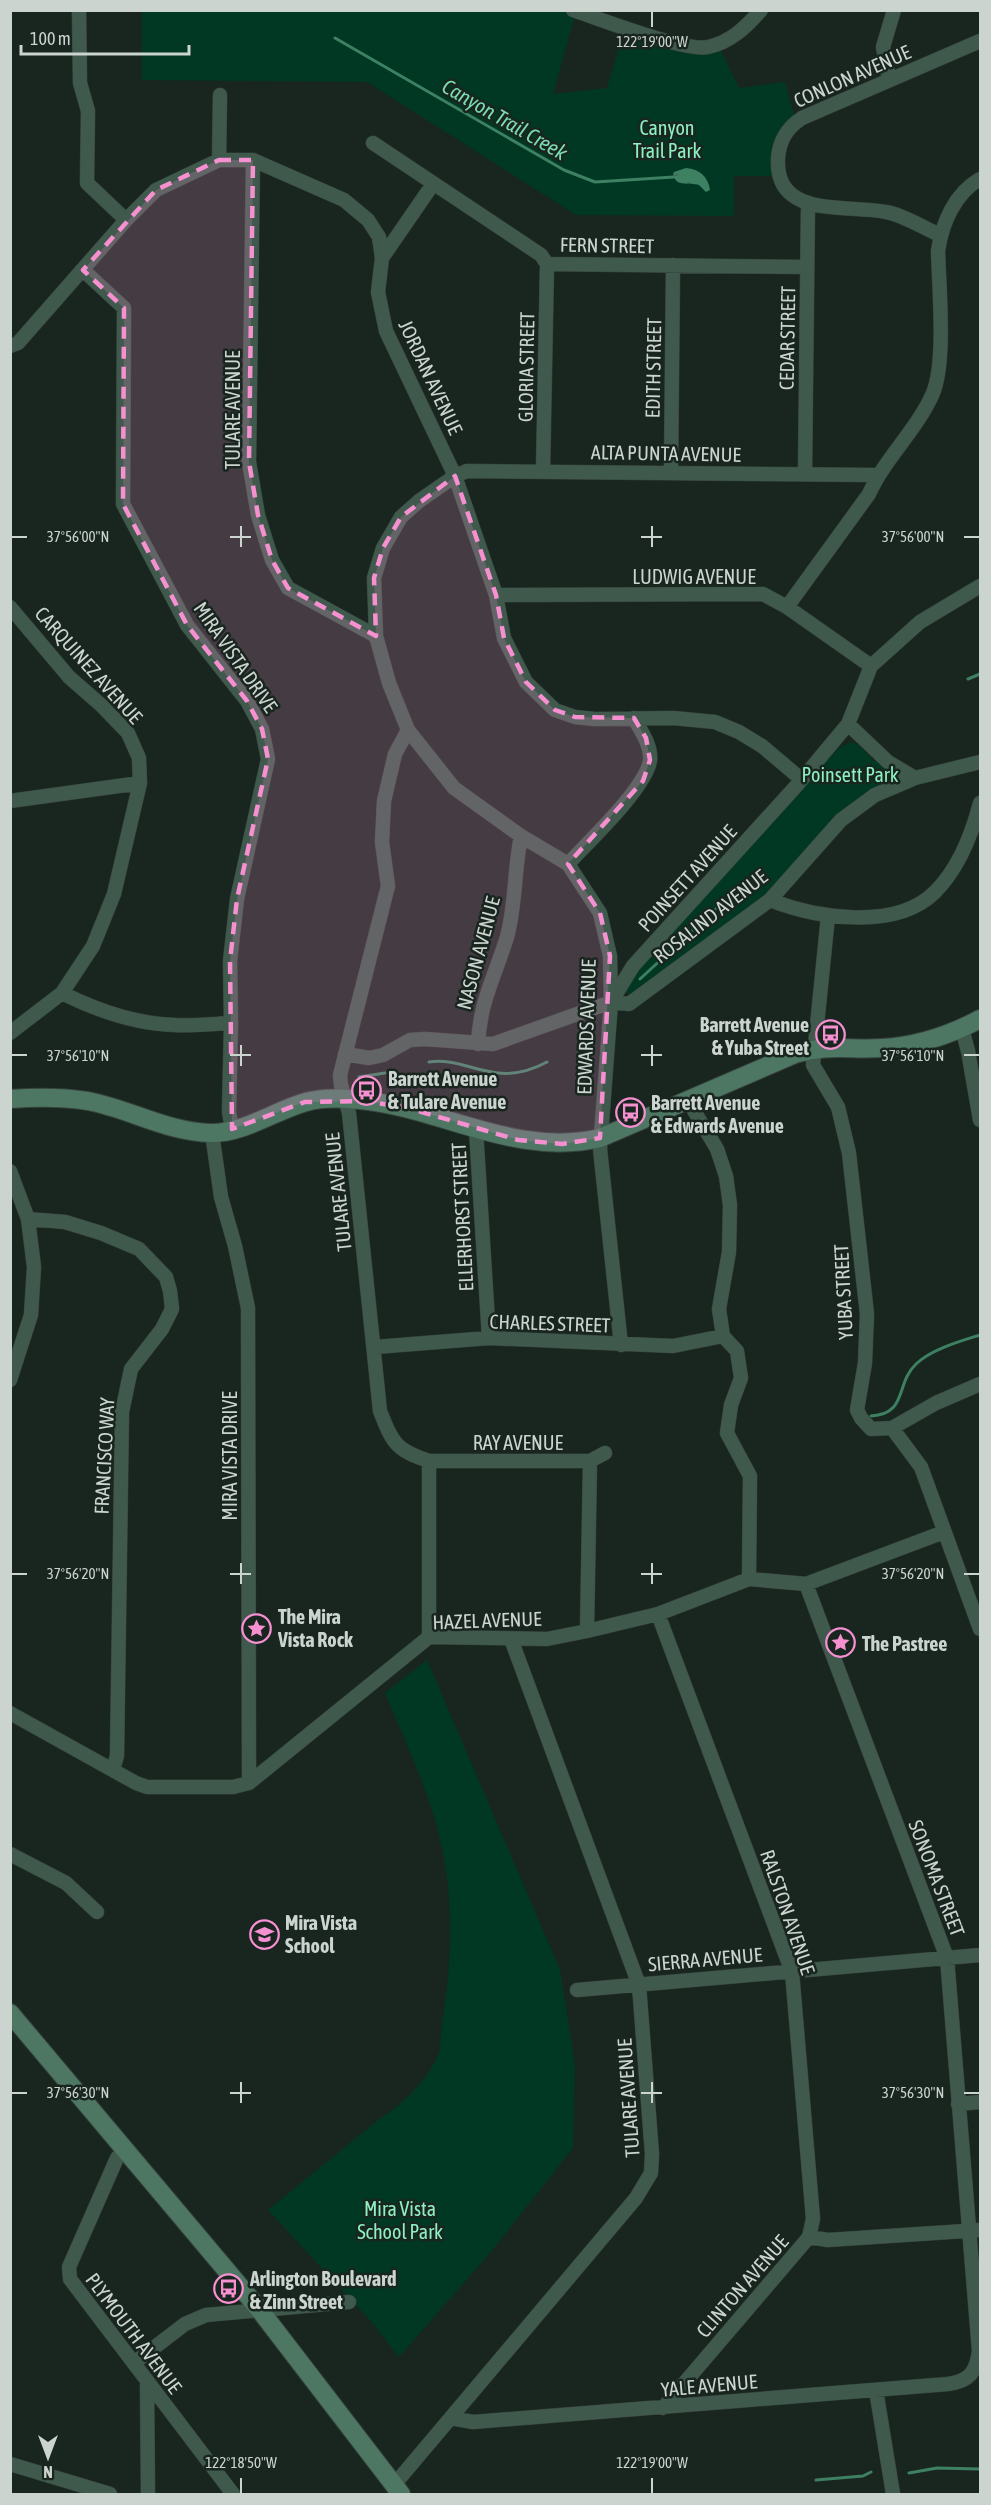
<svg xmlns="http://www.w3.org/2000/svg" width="991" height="2505" font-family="'Asap Condensed',sans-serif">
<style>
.park{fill:#003824}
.water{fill:url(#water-ripples)}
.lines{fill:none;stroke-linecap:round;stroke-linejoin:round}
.stream{stroke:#3e8062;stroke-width:3}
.street-casing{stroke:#36423c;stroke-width:15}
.secondary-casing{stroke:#36423c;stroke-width:20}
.street{stroke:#3f594c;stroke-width:14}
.secondary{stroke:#4d7763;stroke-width:18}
.marked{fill:#f690d0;fill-opacity:0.2;stroke:#f690d0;stroke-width:4.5;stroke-dasharray:12 8;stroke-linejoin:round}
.ticks{fill:none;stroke:#ccd4d0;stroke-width:2}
.labels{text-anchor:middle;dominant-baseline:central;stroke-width:5;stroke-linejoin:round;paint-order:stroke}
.street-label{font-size:20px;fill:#ccd4d0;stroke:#192620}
.park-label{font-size:20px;fill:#8ff0c2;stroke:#192620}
.poi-label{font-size:20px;font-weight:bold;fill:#ccd4d0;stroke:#192620;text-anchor:start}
.water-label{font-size:21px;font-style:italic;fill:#7bdcaf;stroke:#192620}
.ticks-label{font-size:15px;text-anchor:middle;fill:#ccd4d0;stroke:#192620;stroke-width:5;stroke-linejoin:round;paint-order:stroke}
</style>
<defs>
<pattern id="water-ripples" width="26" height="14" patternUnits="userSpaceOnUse" patternTransform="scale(1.5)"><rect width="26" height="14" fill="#3e8062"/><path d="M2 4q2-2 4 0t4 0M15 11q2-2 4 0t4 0" fill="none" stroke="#3e6654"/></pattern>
</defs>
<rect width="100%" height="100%" fill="#192620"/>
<path class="park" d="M142 11H576L553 94 607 88 625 28 649 36 717 43 739 88 785 82 796 122 788 128 777 176H734V216L576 215 367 82 142 80Z
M850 742 859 745 873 760 891 769 895 778 893 782 764 897 633 993 628 994 625 991 624 988 639 970 803 786 838 749Z
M427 1660 560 1970 575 2064 573 2148 490 2253 399 2357 370 2320 268 2210 383 2116C404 2104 424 2082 436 2060 441 2051 441 2035 442 2024 453 1956 455 1887 435 1820 422 1777 403 1735 385 1693Z"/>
<path class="water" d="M686 168C700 169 708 177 710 190L706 192 699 185C689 182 676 188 673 174L674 172Z"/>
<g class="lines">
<path class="stream" d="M335 38 564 170 595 182 674 177
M968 679 980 674
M640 979 730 896
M429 1062C453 1058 475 1071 498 1073 515 1075 532 1070 547 1062
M359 1077 385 1073
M871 1416C908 1414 895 1384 916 1364 932 1349 961 1341 980 1335
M909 2473 937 2468 980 2469
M816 2480 863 2476 871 2472"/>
<defs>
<path id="street" d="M79 10 80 83 88 111 87 183 126 220
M573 10C600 19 685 52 708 47 731 42 746 27 761 10
M889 79 883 47 894 10
M373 143 541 255 547 264 807 267
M219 160 220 95
M253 160 249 462 258 515 272 560 288 588 376 636
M940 235C923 228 904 215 886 212 847 204 775 219 778 159 779 140 787 128 802 118L980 41
M382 258 433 184
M83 270 124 308 123 504 187 625 247 701 262 729 268 759 237 899 230 961 231 1023 229 1112 232 1129
M10 346 18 343 126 220 156 190 219 160H253L344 200 368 220 379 237 382 258 378 292 386 331 455 476 496 595 504 638 526 682 555 710 575 717 595 719 673 718 715 722 739 732 762 746 801 779
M543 471 547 264
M671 472 673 265
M805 474 808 203
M496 595 763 594 787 607 871 666
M10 607 69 677 101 705 128 733 139 758 140 783 114 894 93 946 62 993 10 1033
M787 607 869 494C885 458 917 430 933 393 946 361 939 288 938 251 942 223 955 193 980 179
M848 724 888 762 915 778
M408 730 395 754 384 801 382 842 388 886 340 1075 341 1085 349 1113 380 1411C393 1444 396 1450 429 1461V1637
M10 801 140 783
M568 864C589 841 645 789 650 761 652 746 641 731 634 718
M770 900C816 918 896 931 935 892 958 869 972 834 980 803
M828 916 813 1065 838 1107 849 1153 867 1314 865 1363 857 1410 861 1418 871 1429 892 1428 921 1467 980 1629
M62 993C96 1010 137 1024 175 1025 193 1026 212 1024 231 1023
M611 1002 629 1004 770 900 841 820 875 795 915 778 980 762
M962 1029 968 1051 980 1120
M478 1044C480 1001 495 976 507 937 516 904 514 870 521 836
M345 1054 369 1058 383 1055 410 1040 425 1039 493 1044 611 1002 633 966 798 784 848 724 871 666 920 622 980 586
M687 1099 717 1149 726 1176 730 1205 729 1252 719 1309 723 1336 737 1351 741 1378 731 1405 727 1433 750 1476 749 1579
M476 1130 489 1338
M212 1133 221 1197 235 1246 248 1308 249 1783
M10 1171 28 1219 34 1267 31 1315 10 1380
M28 1219 65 1222 101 1233 139 1249 166 1277 170 1291 172 1309 162 1329 131 1369 122 1412 117 1756 113 1769
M621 1345 600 1149 611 1002 610 956 600 913 568 864 521 836 454 788 408 730 389 683 376 636 374 578 383 548 401 517 419 501 455 476 467 471 877 475
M375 1347 489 1338 673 1346 723 1336
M892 1428 936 1403 980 1384
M429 1461H590L605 1453
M658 1614 792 1972 813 2219 809 2237
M587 1631 590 1461
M10 1713 136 1783 147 1787H233L249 1783 429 1637 547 1639 587 1631 658 1614 749 1579 806 1584 944 1532
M10 1854 66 1883 97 1912
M577 1990 980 1955
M958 2104 980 2102
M126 2149 117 2158 69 2267 70 2279 233 2494
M134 2363 185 2324 206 2315 349 2302
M147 2384 148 2494
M876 2390 893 2494
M663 2408 809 2237 828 2240 980 2230
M451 2418 473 2422 948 2384C970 2381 976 2372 979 2351L947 1958 806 1584
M10 2464 110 2494
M394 2485 636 2198 651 2173 652 2154 639 1985 511 1639"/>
<path id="secondary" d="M10 1099C36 1097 63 1097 88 1101 130 1109 167 1132 211 1133 245 1133 274 1111 306 1102 324 1097 342 1098 360 1100 442 1108 516 1158 600 1138L795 1054C827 1044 850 1050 882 1048 917 1046 950 1035 980 1019
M10 2013 259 2309 401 2494"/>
</defs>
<use href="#street" class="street-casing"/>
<use href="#secondary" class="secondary-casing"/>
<use href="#street" class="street"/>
<use href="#secondary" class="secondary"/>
</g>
<path class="marked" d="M219 160H253L249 462 258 515 272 560 288 588 376 636 374 578 383 548 401 517 455 476 496 595 504 638 526 682 555 710 575 717 634 718 646 738 650 760 643 781 568 864 600 913 610 956 600 1138 562 1144 518 1140 408 1108 365 1101 305 1102 232 1129 230 961 237 899 268 759 262 729 247 701 187 625 123 504 124 308 83 270 156 190Z"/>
<path class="ticks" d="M652 12V27M241 526V547M652 526V547M12 537H27M230 537H251M641 537H662M964 537H979M241 1045V1066M652 1045V1066M12 1055H27M230 1055H251M641 1055H662M964 1055H979M241 1563V1584M652 1563V1584M12 1574H27M230 1574H251M641 1574H662M964 1574H979M241 2082V2103M652 2082V2103M12 2093H27M230 2093H251M641 2093H662M964 2093H979M241 2478V2493M652 2478V2493"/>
<defs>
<symbol id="bus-ring" viewBox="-11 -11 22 22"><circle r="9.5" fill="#192620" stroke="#f690d0" stroke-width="1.5"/><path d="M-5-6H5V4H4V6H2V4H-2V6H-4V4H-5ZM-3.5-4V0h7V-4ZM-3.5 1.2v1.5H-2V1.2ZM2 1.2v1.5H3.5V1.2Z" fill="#f690d0"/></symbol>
<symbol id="sight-ring" viewBox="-11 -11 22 22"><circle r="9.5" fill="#192620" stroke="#f690d0" stroke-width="1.5"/><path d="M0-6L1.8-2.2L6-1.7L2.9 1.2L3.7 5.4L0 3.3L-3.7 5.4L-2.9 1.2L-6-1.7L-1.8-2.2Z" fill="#f690d0"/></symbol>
<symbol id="school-ring" viewBox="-11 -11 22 22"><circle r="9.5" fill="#192620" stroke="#f690d0" stroke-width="1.5"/><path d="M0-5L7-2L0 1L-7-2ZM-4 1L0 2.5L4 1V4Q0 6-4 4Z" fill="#f690d0"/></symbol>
</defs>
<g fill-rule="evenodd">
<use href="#bus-ring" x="814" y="1018" width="33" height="33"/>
<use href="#bus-ring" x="350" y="1074" width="33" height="33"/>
<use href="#bus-ring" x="614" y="1096" width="33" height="33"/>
<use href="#sight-ring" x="240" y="1612" width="33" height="33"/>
<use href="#sight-ring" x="824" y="1626" width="33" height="33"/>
<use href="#school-ring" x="248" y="1918" width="33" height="33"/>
<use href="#bus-ring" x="212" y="2272" width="33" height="33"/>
</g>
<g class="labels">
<g class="street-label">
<text transform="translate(852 76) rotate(-24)">CONLON AVENUE</text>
<text transform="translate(607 245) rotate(1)">FERN STREET</text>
<text transform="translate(787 338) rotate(-89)">CEDAR STREET</text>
<text transform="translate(526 367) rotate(-89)">GLORIA STREET</text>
<text transform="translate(653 368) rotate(-89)">EDITH STREET</text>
<text transform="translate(431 377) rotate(65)">JORDAN AVENUE</text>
<text transform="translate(232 410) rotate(-90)">TULARE AVENUE</text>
<text transform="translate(666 453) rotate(1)">ALTA PUNTA AVENUE</text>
<text x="694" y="576">LUDWIG AVENUE</text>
<text transform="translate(236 657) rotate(55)">MIRA VISTA DRIVE</text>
<text transform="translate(89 665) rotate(48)">CARQUINEZ AVENUE</text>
<text transform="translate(687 878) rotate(-48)">POINSETT AVENUE</text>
<text transform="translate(710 916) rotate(-38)">ROSALIND AVENUE</text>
<text transform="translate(478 953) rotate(-75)">NASON AVENUE</text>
<text transform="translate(586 1027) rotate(-88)">EDWARDS AVENUE</text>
<text transform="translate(338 1192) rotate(-96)">TULARE AVENUE</text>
<text transform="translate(462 1217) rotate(-93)">ELLERHORST STREET</text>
<text transform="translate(843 1292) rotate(-93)">YUBA STREET</text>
<text transform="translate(550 1323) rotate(2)">CHARLES STREET</text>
<text x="518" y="1442">RAY AVENUE</text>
<text transform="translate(104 1456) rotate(-87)">FRANCISCO WAY</text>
<text transform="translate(229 1456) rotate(-90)">MIRA VISTA DRIVE</text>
<text transform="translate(487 1620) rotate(-2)">HAZEL AVENUE</text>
<text transform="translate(937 1878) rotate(69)">SONOMA STREET</text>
<text transform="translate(788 1912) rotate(71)">RALSTON AVENUE</text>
<text transform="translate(705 1959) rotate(-5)">SIERRA AVENUE</text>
<text transform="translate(628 2098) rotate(-94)">TULARE AVENUE</text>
<text transform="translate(742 2286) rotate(-49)">CLINTON AVENUE</text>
<text transform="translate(134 2333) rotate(53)">PLYMOUTH AVENUE</text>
<text transform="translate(709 2385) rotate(-5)">YALE AVENUE</text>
</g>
<g class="park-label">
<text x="667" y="127">Canyon<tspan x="667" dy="23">Trail Park</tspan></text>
<text x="850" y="774">Poinsett Park</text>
<text x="400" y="2208">Mira Vista<tspan x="400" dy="23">School Park</tspan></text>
</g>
<g class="poi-label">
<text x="809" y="1024" text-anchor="end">Barrett Avenue<tspan x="809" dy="23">&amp; Yuba Street</tspan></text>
<text x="388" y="1078">Barrett Avenue<tspan x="388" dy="23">&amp; Tulare Avenue</tspan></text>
<text x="651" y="1102">Barrett Avenue<tspan x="651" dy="23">&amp; Edwards Avenue</tspan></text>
<text x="278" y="1616">The Mira<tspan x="278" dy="23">Vista Rock</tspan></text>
<text x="862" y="1643">The Pastree</text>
<text x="285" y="1922">Mira Vista<tspan x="285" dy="23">School</tspan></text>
<text x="250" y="2278">Arlington Boulevard<tspan x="250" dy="23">&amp; Zinn Street</tspan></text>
</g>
<g class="water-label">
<text transform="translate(505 119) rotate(30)">Canyon Trail Creek</text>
</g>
</g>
<g class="ticks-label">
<text x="652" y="47">122°19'00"W</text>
<text x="913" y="542">37°56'00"N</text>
<text x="78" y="542">37°56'00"N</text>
<text x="78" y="1061">37°56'10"N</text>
<text x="913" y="1061">37°56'10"N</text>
<text x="913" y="1579">37°56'20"N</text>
<text x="78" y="1579">37°56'20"N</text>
<text x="913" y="2098">37°56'30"N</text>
<text x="78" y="2098">37°56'30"N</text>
<text x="241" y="2468">122°18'50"W</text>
<text x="652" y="2468">122°19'00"W</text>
</g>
<rect width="991" height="2505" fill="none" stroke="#ccd4d0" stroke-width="24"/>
<g transform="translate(48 2457) rotate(180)" stroke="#192620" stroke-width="4.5" paint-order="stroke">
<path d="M0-4.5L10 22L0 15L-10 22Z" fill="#ccd4d0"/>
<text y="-9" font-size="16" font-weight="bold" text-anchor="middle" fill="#ccd4d0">N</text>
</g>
<path d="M21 45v9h168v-9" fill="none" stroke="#ccd4d0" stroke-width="3"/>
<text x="30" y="45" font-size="18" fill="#ccd4d0" stroke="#192620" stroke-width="4.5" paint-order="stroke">100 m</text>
</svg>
